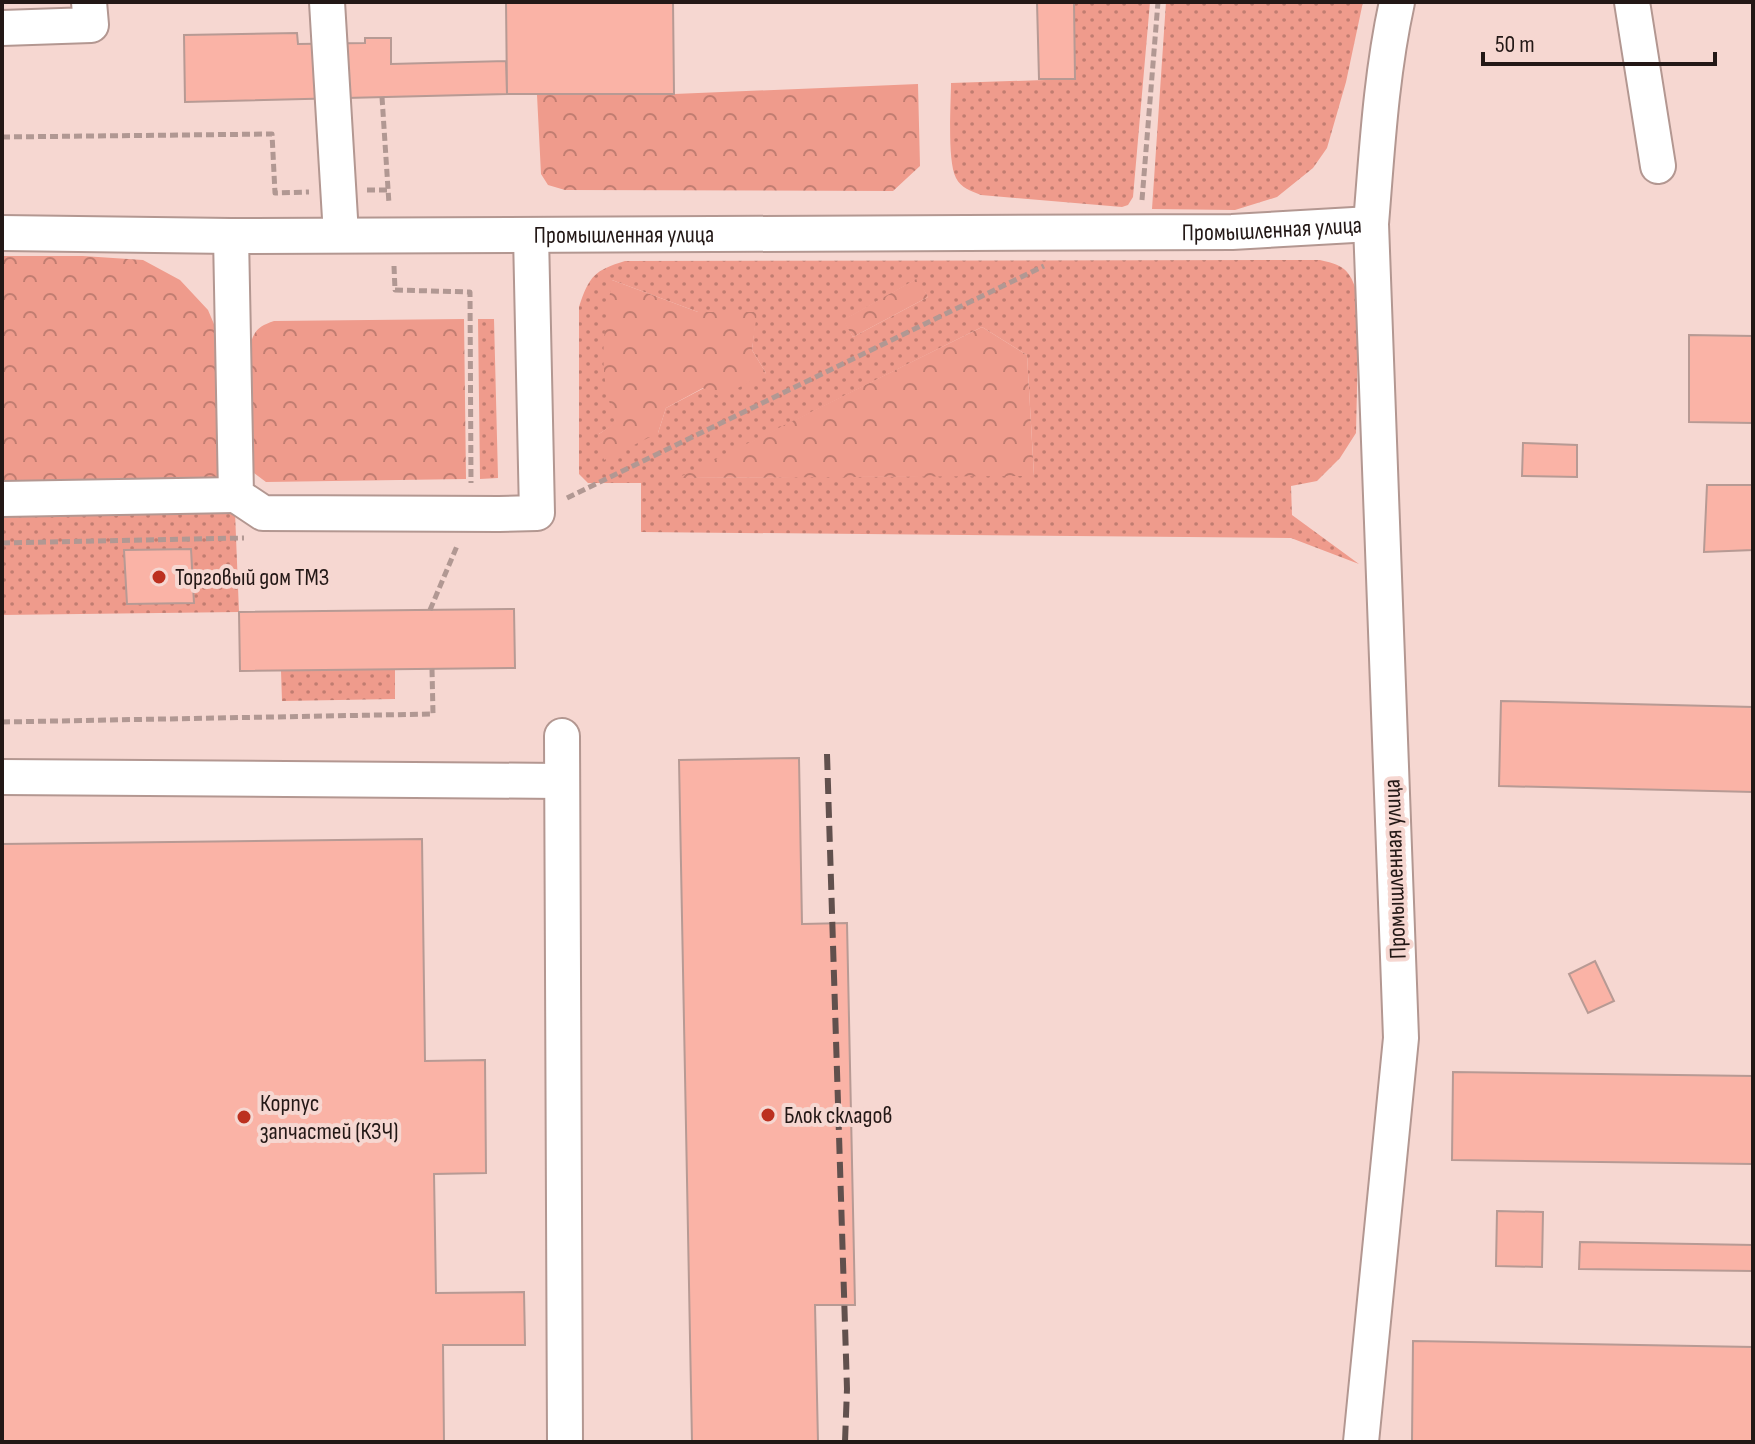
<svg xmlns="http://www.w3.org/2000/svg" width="1755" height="1444" font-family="'Sofia Sans Condensed',sans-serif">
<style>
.grass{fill:url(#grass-dots);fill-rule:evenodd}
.forest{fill:url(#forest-crowns)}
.building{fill:#fab3a6;stroke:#b79a94;stroke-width:2}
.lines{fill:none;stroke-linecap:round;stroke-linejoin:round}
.minor-casing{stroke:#b39791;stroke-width:38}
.path{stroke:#b19893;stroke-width:5;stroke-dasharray:8 4;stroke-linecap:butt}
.minor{stroke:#fff;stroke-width:34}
.rail{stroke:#61504d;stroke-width:6;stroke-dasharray:16 8;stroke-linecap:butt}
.poi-dot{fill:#bc301f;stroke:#f6d7d1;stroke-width:3}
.labels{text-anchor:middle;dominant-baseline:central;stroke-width:8;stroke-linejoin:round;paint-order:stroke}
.street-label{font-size:24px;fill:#231816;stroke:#f6d7d1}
.poi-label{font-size:24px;fill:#231816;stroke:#f6d7d1;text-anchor:start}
</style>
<defs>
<pattern id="grass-dots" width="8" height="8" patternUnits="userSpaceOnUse" patternTransform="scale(2)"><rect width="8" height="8" fill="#ef9b8c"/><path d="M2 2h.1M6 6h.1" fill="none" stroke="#c17d71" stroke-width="1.8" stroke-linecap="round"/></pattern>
<pattern id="forest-crowns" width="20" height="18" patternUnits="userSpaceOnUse" patternTransform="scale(2)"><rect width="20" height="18" fill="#ef9b8c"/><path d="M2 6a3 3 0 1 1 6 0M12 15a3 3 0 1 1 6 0" fill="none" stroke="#c17d71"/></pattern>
</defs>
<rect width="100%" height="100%" fill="#f6d7d1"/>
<path class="grass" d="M1074 2H1150L1133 197 1128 205 1122 207 981 195C971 191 961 188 956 178 947 160 951 105 951 83L1075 79Z
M1166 2H1363L1346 82 1327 148 1313 168 1277 197 1235 210 1152 209Z
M1320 260C1348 266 1350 272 1359 298L1356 433 1340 458 1317 481 1291 486 1292 515 1359 564 1291 538 641 532V483H588L579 474V307C589 276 595 270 625 261ZM917 279 928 297 853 337 844 320ZM612 280 698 312H756L752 350 766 373 704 388 666 408 658 433 599 434 616 423ZM982 327 1027 355 1034 475 680 478Z
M478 319H494L498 478 480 479Z
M2 507 235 512 239 612 2 615Z
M395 669V699L282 701 281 671Z"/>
<path class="forest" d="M918 84 920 166 893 191 565 190 548 185 541 174 537 95 674 94Z
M2 256H83L143 260 180 280 208 310 222 343 225 485 2 490Z
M918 278 928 297 853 337 843 320Z
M612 280 698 312H757L752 350 766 373 721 397 703 388 666 408 658 433 604 460 599 434 616 422C596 371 604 333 612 280Z
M464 319 466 479 266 482 250 470V346C254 330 259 326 274 321Z
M982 327 1027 355 1034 476 678 478Z"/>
<path class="building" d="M506 2H673L674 94H507Z
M1037 2H1074L1075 79H1039Z
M297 33 298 44 365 43V38H391V64L506 61 507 94 185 102 184 35Z
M1689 335 1753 336V423L1689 422Z
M1523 443 1577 445V477L1522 476Z
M1707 485H1753V550L1704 552Z
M191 549 194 603 127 604 124 550Z
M514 609 515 668 240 671 239 612Z
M1501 701 1753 707V792L1499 786Z
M799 758 802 924 847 923 855 1305H815L818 1442H692L679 760Z
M422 839 425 1061 485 1060 486 1173 434 1174 436 1293 524 1292 525 1345H443L444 1442H2V844Z
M1595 961 1614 1001 1588 1013 1569 974Z
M1453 1072 1753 1076V1164L1452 1160Z
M1497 1211 1543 1212 1542 1267 1496 1266Z
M1580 1242 1753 1245V1271L1579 1269Z
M1413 1341 1753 1347V1442H1412Z"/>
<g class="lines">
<defs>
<g id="minor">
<path d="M327 2 341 235"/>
<path d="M1632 2 1658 166"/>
<path d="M2 28 91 25 89 2"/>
<path id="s1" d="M2 233 231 236 1232 232 1371 224"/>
<path d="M231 236 236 495 263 513 499 514 537 513 531 235"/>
<path d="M2 499 236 495"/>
<path d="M562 736 565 1442"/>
<path d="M2 777 561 781"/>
<path d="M1361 1442 1401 1038 1371 224C1377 150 1381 75 1397 2"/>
</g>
</defs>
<use href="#minor" class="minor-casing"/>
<path class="path" d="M382 97 389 204
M2 137 272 134 275 193 309 192
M367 190H388
M1142 200 1158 2
M394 266 395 290 470 292 471 483
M567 498 1044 266
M2 543 244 538
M430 610 457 546
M2 722 433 714 432 669"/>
<use href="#minor" class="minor"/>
<path class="rail" d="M827 754 847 1389 845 1442"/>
</g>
<g class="poi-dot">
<circle cx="159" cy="577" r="8"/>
<circle cx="768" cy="1115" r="8"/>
<circle cx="244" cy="1117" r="8"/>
</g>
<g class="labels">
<g class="street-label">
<text stroke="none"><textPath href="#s1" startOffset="1270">Промышленная улица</textPath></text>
<text stroke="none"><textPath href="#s1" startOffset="622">Промышленная улица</textPath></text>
<text transform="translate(1395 869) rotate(-92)">Промышленная улица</text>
</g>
<g class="poi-label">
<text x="175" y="577">Торговый дом ТМЗ</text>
<text x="260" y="1103">Корпус<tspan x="260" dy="28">запчастей (КЗЧ)</tspan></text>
<text x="784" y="1115">Блок складов</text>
</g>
</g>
<rect width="1755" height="1444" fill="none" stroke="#231816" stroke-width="8"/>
<path d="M1483 52v12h232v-12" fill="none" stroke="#231816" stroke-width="4"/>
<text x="1495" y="52" font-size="24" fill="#231816" stroke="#f6d7d1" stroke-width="6" paint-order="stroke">50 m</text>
</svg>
